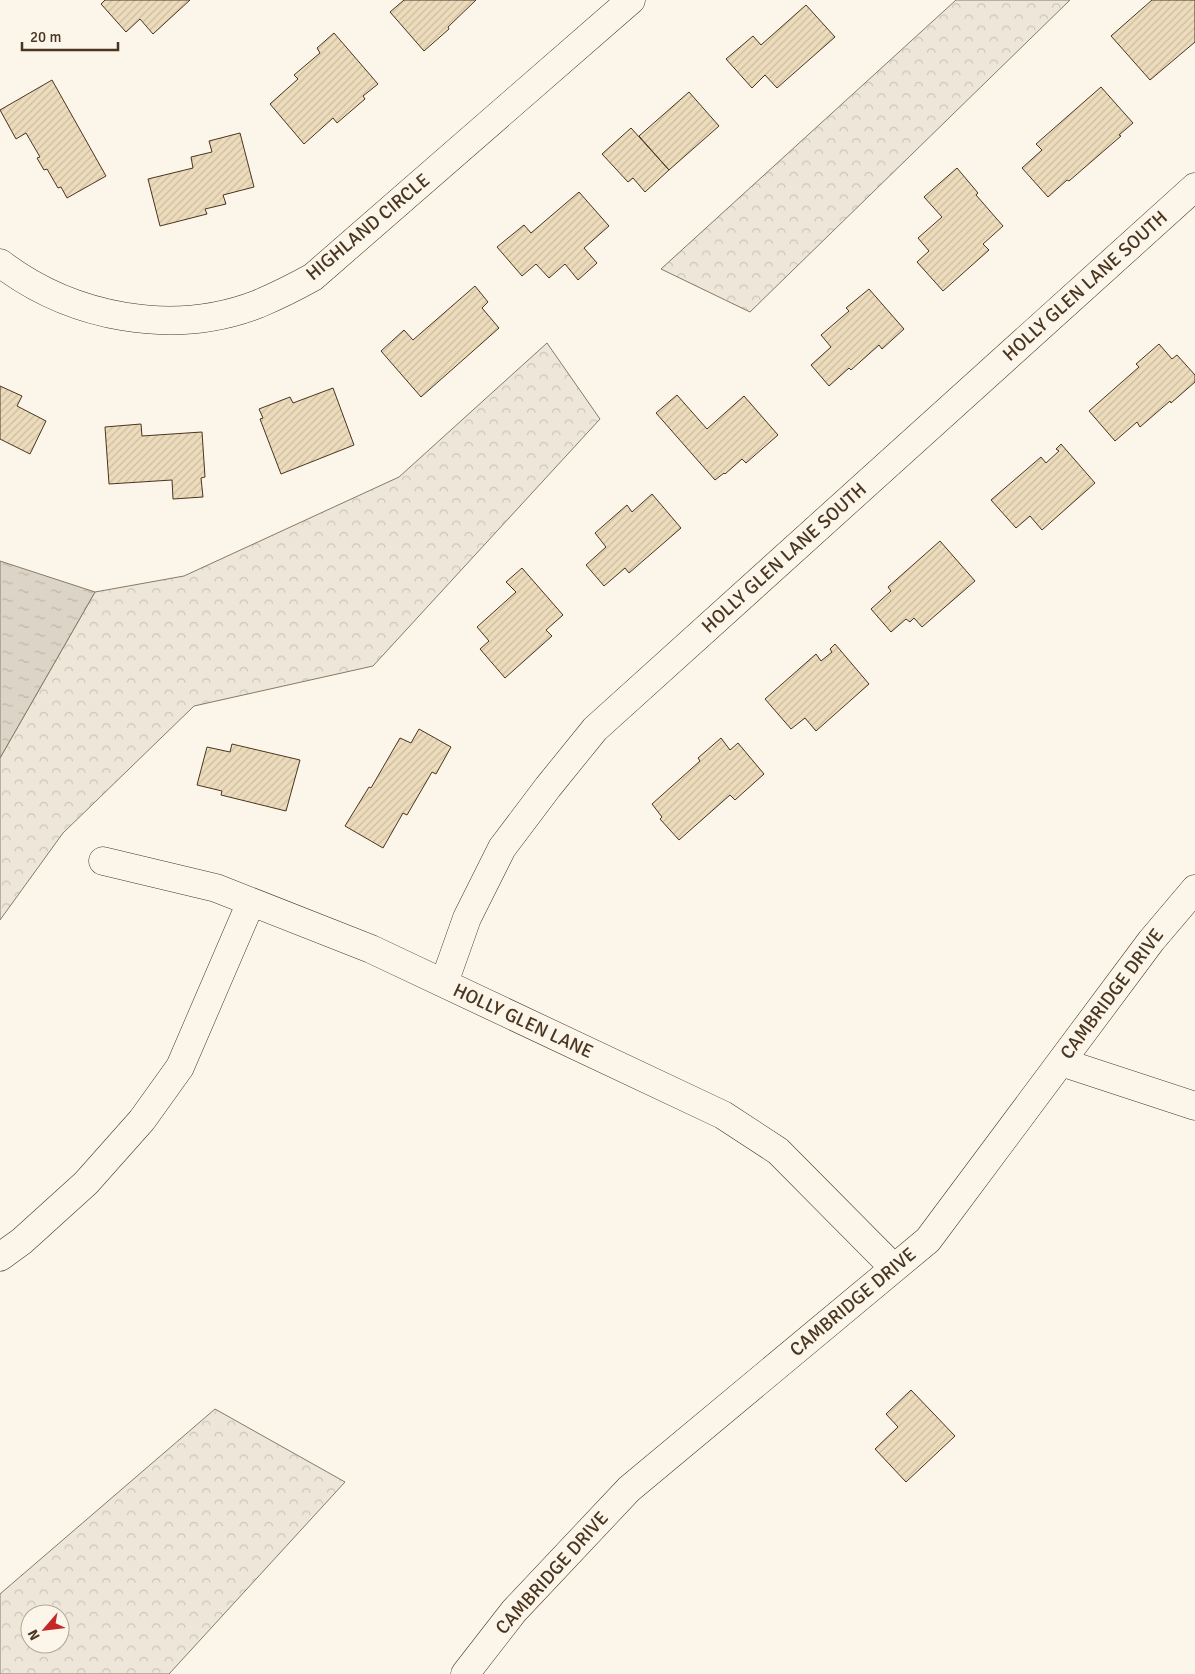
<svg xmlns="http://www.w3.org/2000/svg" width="1195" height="1674" font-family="Signika,sans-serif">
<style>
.forest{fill:url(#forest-crowns);stroke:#887966;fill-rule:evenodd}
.water{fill:url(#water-ripples);stroke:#887966}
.building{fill:url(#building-hatch);stroke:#4a3520}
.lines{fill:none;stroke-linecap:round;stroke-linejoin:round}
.minor-casing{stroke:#4a3520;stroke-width:29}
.minor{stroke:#fbf6e9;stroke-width:28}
.labels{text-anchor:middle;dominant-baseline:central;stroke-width:4;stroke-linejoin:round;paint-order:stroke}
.street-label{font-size:19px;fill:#4a3520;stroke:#fbf6e9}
</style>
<defs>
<pattern id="forest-crowns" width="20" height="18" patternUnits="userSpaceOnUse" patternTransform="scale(1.25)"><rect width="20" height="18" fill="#ede6d9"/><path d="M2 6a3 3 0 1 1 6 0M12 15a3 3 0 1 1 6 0" fill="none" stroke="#cdc6ba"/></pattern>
<pattern id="water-ripples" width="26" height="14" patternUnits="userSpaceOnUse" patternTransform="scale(1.25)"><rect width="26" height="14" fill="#dcd4c6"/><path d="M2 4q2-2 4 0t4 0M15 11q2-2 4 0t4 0" fill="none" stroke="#beb7aa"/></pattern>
<pattern id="building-hatch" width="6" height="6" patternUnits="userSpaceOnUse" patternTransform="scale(1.25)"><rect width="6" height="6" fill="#ecdcbc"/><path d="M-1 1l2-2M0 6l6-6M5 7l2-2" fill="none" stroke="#ccbda1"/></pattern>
</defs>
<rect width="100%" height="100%" fill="#fbf6e9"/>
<path class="forest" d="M956 0H1070L750 312 661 269Z
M547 343 600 419 373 666 194 706 63 833 0 920V758L95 592 184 576 399 477Z
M215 1409 345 1482 169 1674H0V1594ZM30 1614H60V1644H30Z"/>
<path class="water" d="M0 561 95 592 0 758Z"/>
<path class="building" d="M105 0H190L153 34 140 19 126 32 101 4Z
M404 0H476L448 27 449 29 424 51 390 12Z
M1152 0H1195V42L1150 80 1111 36Z
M806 5 835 37 777 88 765 75 752 88 726 59 753 36 761 45Z
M334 33 378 84 363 96 365 99 337 123 333 118 304 144 270 104 298 79 294 75 320 53 317 48Z
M52 80 106 176 67 198 61 187 58 188 47 169 44 170 37 158 40 157 26 133 16 139 0 110Z
M1101 87 1133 123 1119 135 1121 136 1069 181 1067 180 1048 197 1022 168 1042 150 1036 144Z
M689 92 719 126 669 170 639 136Z
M631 128 669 170 645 192 633 178 628 182 602 154Z
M240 133 254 187 223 195 226 204 205 209 207 214 160 226 148 179 193 168 191 157 212 152 209 141Z
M957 168 978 193 976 195 1003 226 983 244 989 250 943 291 917 262 929 251 918 238 942 217 924 197Z
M579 192 609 226 584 248 597 263 578 280 565 264 549 278 536 264 522 276 497 247 524 225 531 233Z
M475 286 488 302 482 308 499 328 421 397 381 351 404 330 413 340Z
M869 289 904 329 882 349 879 345 851 370 849 368 829 386 811 365 831 347 821 335 849 311 846 308Z
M1159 344 1172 359 1177 355 1195 375V382L1171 403 1170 401 1140 427 1137 422 1115 441 1089 411 1139 367 1136 364Z
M0 386 22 396 17 406 46 421 30 454 0 439Z
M333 388 354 445 281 474 260 419 263 418 259 409 290 397 293 403Z
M677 395 707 429 744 396 778 435 746 463 742 459 725 474 724 473 715 480 656 413Z
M141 424 142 436 202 432 205 477 201 478 203 497 173 499 172 480 109 484 105 427Z
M1061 444 1095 483 1042 530 1030 516 1016 528 991 500 1041 457 1046 463 1059 451 1056 449Z
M652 494 681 528 629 573 625 568 604 586 586 565 606 547 595 533 627 505 632 512Z
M940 541 975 581 922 627 914 618 910 622 906 619 891 632 871 609 891 591 888 587Z
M522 568 563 615 546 630 552 636 505 678 480 649 489 641 477 627 516 592 506 582Z
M835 644 869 684 816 731 805 718 791 729 765 699 816 654 821 661 832 652 830 649Z
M419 729 451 747 436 774 432 772 407 815 403 813 383 848 345 826 369 787 371 788 400 738 411 743Z
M721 738 730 750 738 743 764 774 735 800 730 795 679 840 660 819 662 817 652 804 700 761 698 758Z
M232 744 300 760 286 811 221 795 222 791 197 785 207 747 230 752Z
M911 1390 955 1436 906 1482 875 1449 898 1427 886 1414Z"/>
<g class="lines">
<defs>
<path id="minor" d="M0 263C72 318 173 337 258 304 277 296 295 287 313 277L631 0
M103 861 216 888 371 949 723 1115 778 1151 894 1268
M444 983 467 918 502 848 548 787 595 729 1195 187
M1061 1062 1195 1106
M0 1257 22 1241 86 1183 142 1120 180 1067 251 902
M465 1674 514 1611 629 1489 928 1240 1151 941 1195 889"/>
</defs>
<use href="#minor" class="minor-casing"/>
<use href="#minor" class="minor"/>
</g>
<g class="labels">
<g class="street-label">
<text transform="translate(368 227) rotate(-40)">HIGHLAND CIRCLE</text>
<text transform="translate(1085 286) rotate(-42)">HOLLY GLEN LANE SOUTH</text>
<text transform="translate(784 558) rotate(-42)">HOLLY GLEN LANE SOUTH</text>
<text transform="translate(1112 994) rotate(-53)">CAMBRIDGE DRIVE</text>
<text transform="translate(523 1021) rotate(25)">HOLLY GLEN LANE</text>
<text transform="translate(853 1302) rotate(-40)">CAMBRIDGE DRIVE</text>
<text transform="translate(552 1573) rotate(-48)">CAMBRIDGE DRIVE</text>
</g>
</g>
<g transform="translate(45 1629) rotate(242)"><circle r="24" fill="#fbf6e9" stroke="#b4a999"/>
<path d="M0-4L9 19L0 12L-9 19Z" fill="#c62828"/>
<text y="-8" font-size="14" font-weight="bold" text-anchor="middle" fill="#4a3520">N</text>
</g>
<path d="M22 42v8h96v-8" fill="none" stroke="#4a3520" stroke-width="2.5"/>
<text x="30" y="42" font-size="15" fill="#4a3520" stroke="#fbf6e9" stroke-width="4" paint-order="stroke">20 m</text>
</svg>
